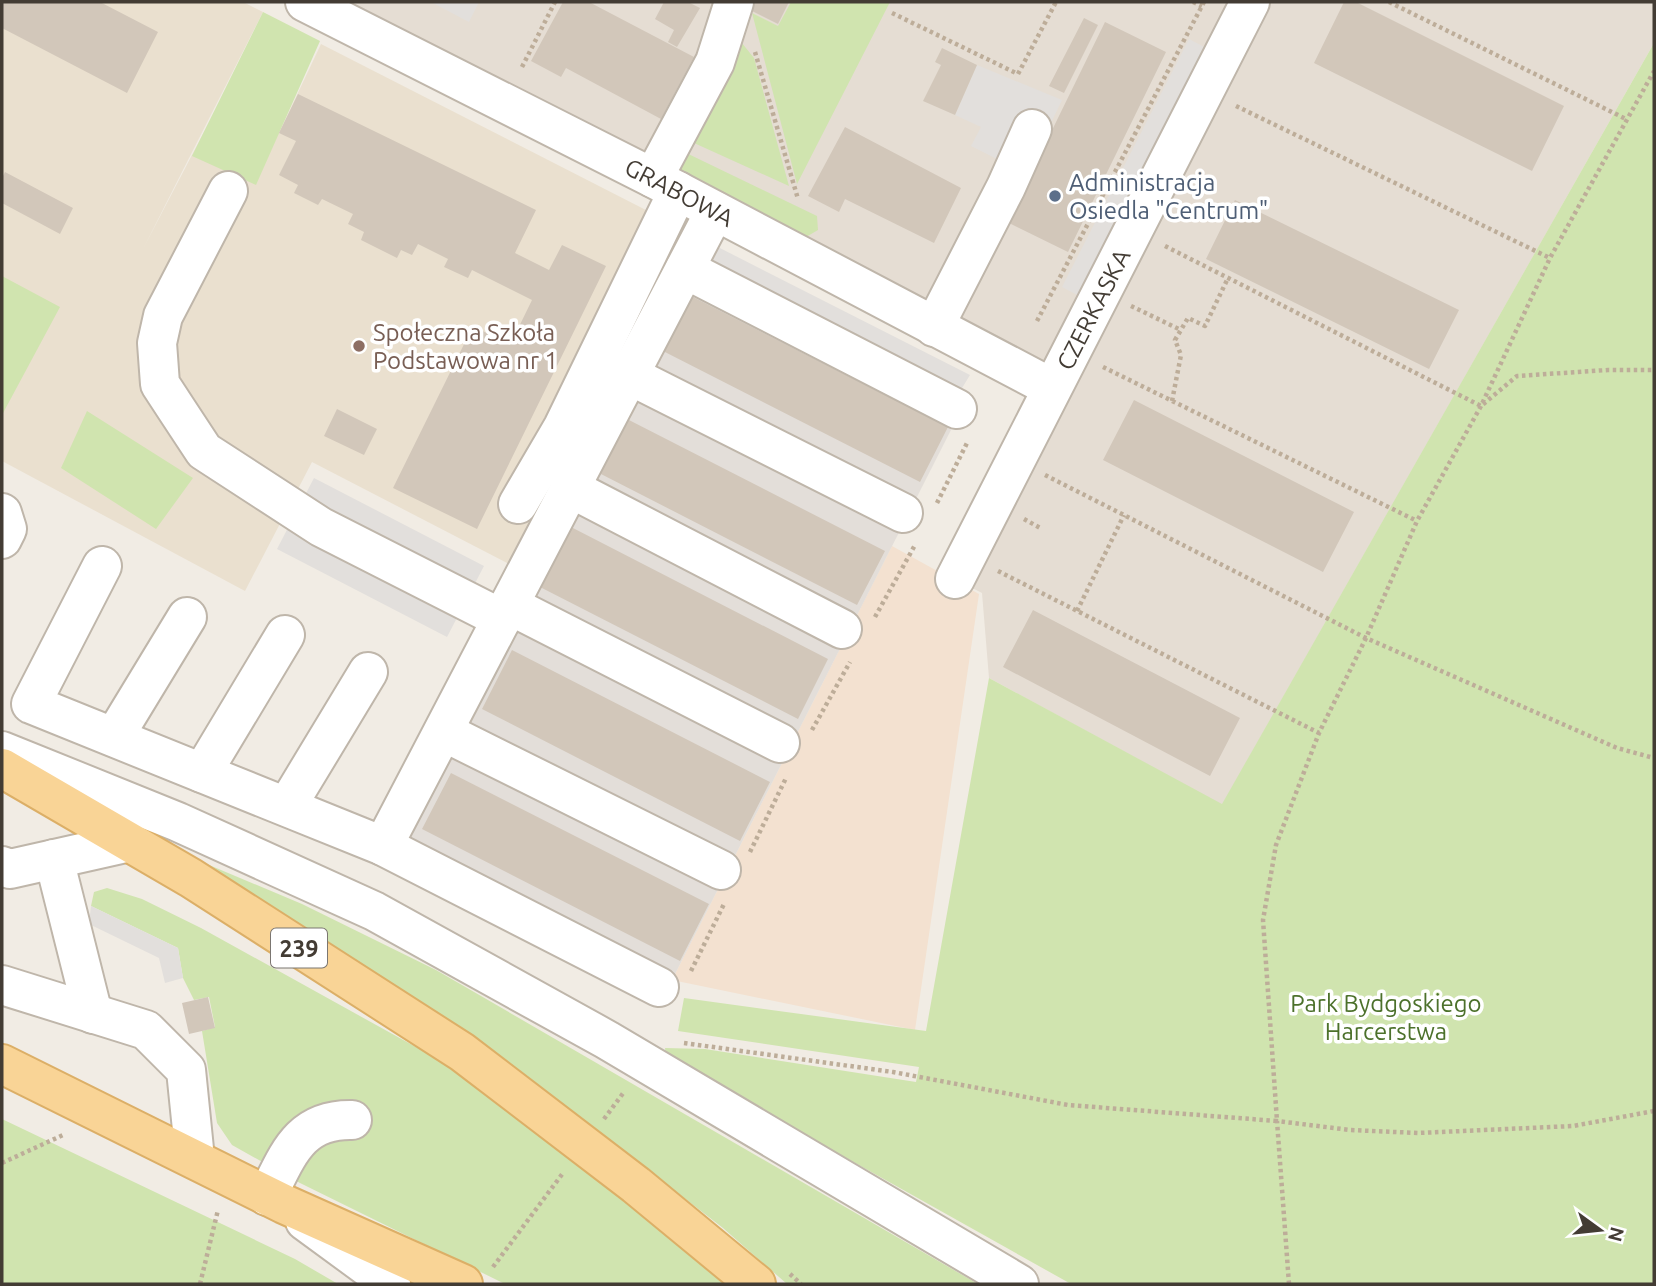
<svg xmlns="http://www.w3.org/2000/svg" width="1656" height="1286" font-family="Ubuntu,sans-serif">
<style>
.residential{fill:#e5ddd3}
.commercial{fill:#f3e1d0}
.industrial{fill:#e3ded9}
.education{fill:#eae0cf}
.green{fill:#d0e4af}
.parking{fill:#e2dfdc}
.building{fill:#d2c7ba}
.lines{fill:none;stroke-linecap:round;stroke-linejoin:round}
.minor-casing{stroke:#bfb6aa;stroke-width:42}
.major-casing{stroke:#dcaf67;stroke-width:42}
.path{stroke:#bdad99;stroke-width:4.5;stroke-dasharray:3.5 3.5;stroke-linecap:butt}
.minor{stroke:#fff;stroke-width:38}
.major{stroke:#f9d496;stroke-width:38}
.service-dot{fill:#5c6f8a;stroke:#fff;stroke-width:2.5}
.education-dot{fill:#8d6e63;stroke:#fff;stroke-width:2.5}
.labels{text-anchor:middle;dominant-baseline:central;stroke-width:7;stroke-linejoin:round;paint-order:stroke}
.shield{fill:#fff;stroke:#7b7671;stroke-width:2}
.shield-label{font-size:23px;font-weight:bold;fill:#433c34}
.service-label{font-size:24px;fill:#4e5e75;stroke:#fff;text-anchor:start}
.street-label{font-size:24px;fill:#433c34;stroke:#fff}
.education-label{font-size:24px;fill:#785e54;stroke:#fff;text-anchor:start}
.park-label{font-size:24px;fill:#4c712b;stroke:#fff}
</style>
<rect width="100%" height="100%" fill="#f1ece4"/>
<path class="residential" d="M305 2H1654V43L1222 805 989 678 982 593 955 579 1051 388Z"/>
<path class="commercial" d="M892 546 979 594 915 1030 672 980Z"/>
<path class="industrial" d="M688 281 955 422 672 980 397 843Z"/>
<path class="education" d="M2 2H243L263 12 143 249 218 105 279 133 321 44 685 230 513 566 312 462 245 591 2 461Z"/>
<path class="green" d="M791 2H890L797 184 752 13 778 26Z
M263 12 320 41 256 185 192 156Z
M733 32 754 58 789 186 683 138Z
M1654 43V1284H1071L666 1057 665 1048 705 1049 916 1082 919 1067 678 1031 684 998 926 1031 989 678 1222 804Z
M678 149 817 216 818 230 806 237 683 175 679 168Z
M2 276 60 307 2 415Z
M87 411 193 478 156 529 61 468Z
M164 846 302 904 436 970 978 1284H787L723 1228 502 1057Z
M107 888 142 899 201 928 443 1062 537 1129 724 1284H505L300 1183 232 1145 217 1123 202 1031 215 1027 209 997 194 1000 183 978 178 948 91 906 94 892Z
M2 1119 295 1259 338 1284H5L2 1281Z"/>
<path class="parking" d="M431 2H479L469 22Z
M1189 39 1210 50 1083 298 1062 287Z
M977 65 1062 100 1004 220 1009 165 971 146 981 127 955 115Z
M710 243 970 375 959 393 699 261Z
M314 478 484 566 447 637 277 549Z
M91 906 178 948 183 978 165 983 159 958 89 924Z"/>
<path class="building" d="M2 2H100L158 32 127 93 2 28Z
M563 2H589L694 57 661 119 566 68 561 77 531 61Z
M664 2H688L700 8 677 47 668 42 674 30 655 19Z
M752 2H789L778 24 748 9Z
M1344 2H1356L1564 106 1532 171 1314 63Z
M1084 18 1098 25 1064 93 1049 86Z
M1105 22 1166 52 1068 252 1007 222Z
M942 48 977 65 955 115 923 101 941 65 935 62Z
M298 94 536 210 515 253 549 270 562 245 606 266 477 529 393 488 473 326 510 345 532 300 472 270 468 278 444 267 448 259 418 244 412 255 401 250 397 258 361 240 364 232 348 224 353 214 322 199 318 205 294 193 298 185 279 175 296 141 279 133Z
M845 127 961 188 934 243 845 199 839 212 808 196Z
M5 172 73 208 60 234 2 203V178Z
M1235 200 1459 310 1429 369 1206 259Z
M689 295 948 427 920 482 661 350Z
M1134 400 1354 512 1323 572 1103 460Z
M337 409 377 429 364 455 324 436Z
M627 419 885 551 857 605 599 473Z
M571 527 828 659 798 719 540 587Z
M1033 610 1240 718 1210 776 1003 667Z
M512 650 770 782 740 841 482 709Z
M451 773 709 904 680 961 422 829Z
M208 997 215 1028 189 1034 182 1003Z"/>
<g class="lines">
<defs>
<g id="minor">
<path id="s1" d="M305 2 653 178 1052 388"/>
<path d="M653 178 715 62 734 2"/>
<path d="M228 191 163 316 157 343 160 384 177 410 204 451 321 527 502 619"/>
<path d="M685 269 957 409"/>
<path d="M934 327 1006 187 1032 129"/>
<path d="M629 375 903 513"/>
<path d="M570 488 842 629"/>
<path d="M518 504 563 427 678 191"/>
<path d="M2 513 7 529 2 539"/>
<path d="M102 566 31 704 383 846 715 211"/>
<path id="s2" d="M955 579 1250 2"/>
<path d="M509 605 780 743"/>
<path d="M444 732 721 870"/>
<path d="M114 737 187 617"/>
<path d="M2 751 178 822 374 911 607 1040 1019 1284"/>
<path d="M202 773 285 635"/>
<path d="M287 806 368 672"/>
<path d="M383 846 659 987"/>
<path d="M54 859 93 1014"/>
<path d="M2 866 10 869 130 842"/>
<path d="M2 985 146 1030 186 1070 195 1159"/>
<path d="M267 1196C288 1155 299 1119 352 1120"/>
<path d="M305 1221 391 1284"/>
</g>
<path id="major" d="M2 768 191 878 462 1052 636 1185 756 1284
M2 1064 284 1204 463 1284"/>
</defs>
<use href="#minor" class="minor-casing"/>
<use href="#major" class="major-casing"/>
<path class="path" d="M1193 2 1202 6
M1389 2 1626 119
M892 13 1018 74 1056 2
M755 52 798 199
M522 67 555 2
M1236 106 1550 258
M1165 246 1481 406 1517 376 1608 370H1654
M1131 306 1181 330
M1037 321 1204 2
M1103 367 1417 521
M1172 401 1181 355 1175 340 1188 318 1205 326 1228 278
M1045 475 1366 638 1617 748 1654 758
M937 503 967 443
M1024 519 1042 529
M998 571 1319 733
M1077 611 1124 515
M875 617 915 545
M812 730 850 662
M750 852 786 778
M691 971 724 904
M684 1043 893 1072 1068 1105 1277 1121 1263 920 1276 845 1319 733 1366 638 1417 521 1481 406 1550 258 1654 71
M604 1119 624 1092
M2 1163 63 1135
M493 1267 563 1173
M790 1274 801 1284
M200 1284 218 1210
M1289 1284 1277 1121 1350 1130 1418 1133 1573 1126 1654 1111"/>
<use href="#minor" class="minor"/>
<use href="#major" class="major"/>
</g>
<circle class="service-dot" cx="1055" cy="196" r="7"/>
<circle class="education-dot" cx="359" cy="346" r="7"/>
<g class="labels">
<rect class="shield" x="271" y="928.5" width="56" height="39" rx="5"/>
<g class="shield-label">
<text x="299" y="948">239</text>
</g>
<g class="service-label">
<text x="1069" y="182">Administracja<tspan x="1069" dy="28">Osiedla "Centrum"</tspan></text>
</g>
<g class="street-label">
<text stroke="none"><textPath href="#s1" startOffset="420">GRABOWA</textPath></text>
<text stroke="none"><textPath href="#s2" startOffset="303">CZERKASKA</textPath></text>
</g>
<g class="education-label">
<text x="373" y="332">Społeczna Szkoła<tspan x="373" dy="28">Podstawowa nr 1</tspan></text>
</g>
<g class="park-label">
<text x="1386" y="1003">Park Bydgoskiego<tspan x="1386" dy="28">Harcerstwa</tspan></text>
</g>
</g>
<rect width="1656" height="1286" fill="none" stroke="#433c34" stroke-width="7"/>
<g transform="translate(1600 1230) rotate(105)" stroke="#ffffff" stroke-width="5" paint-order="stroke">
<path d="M0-5L12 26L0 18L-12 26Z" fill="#433c34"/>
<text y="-10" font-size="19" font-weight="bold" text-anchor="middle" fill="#433c34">N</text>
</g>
</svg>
